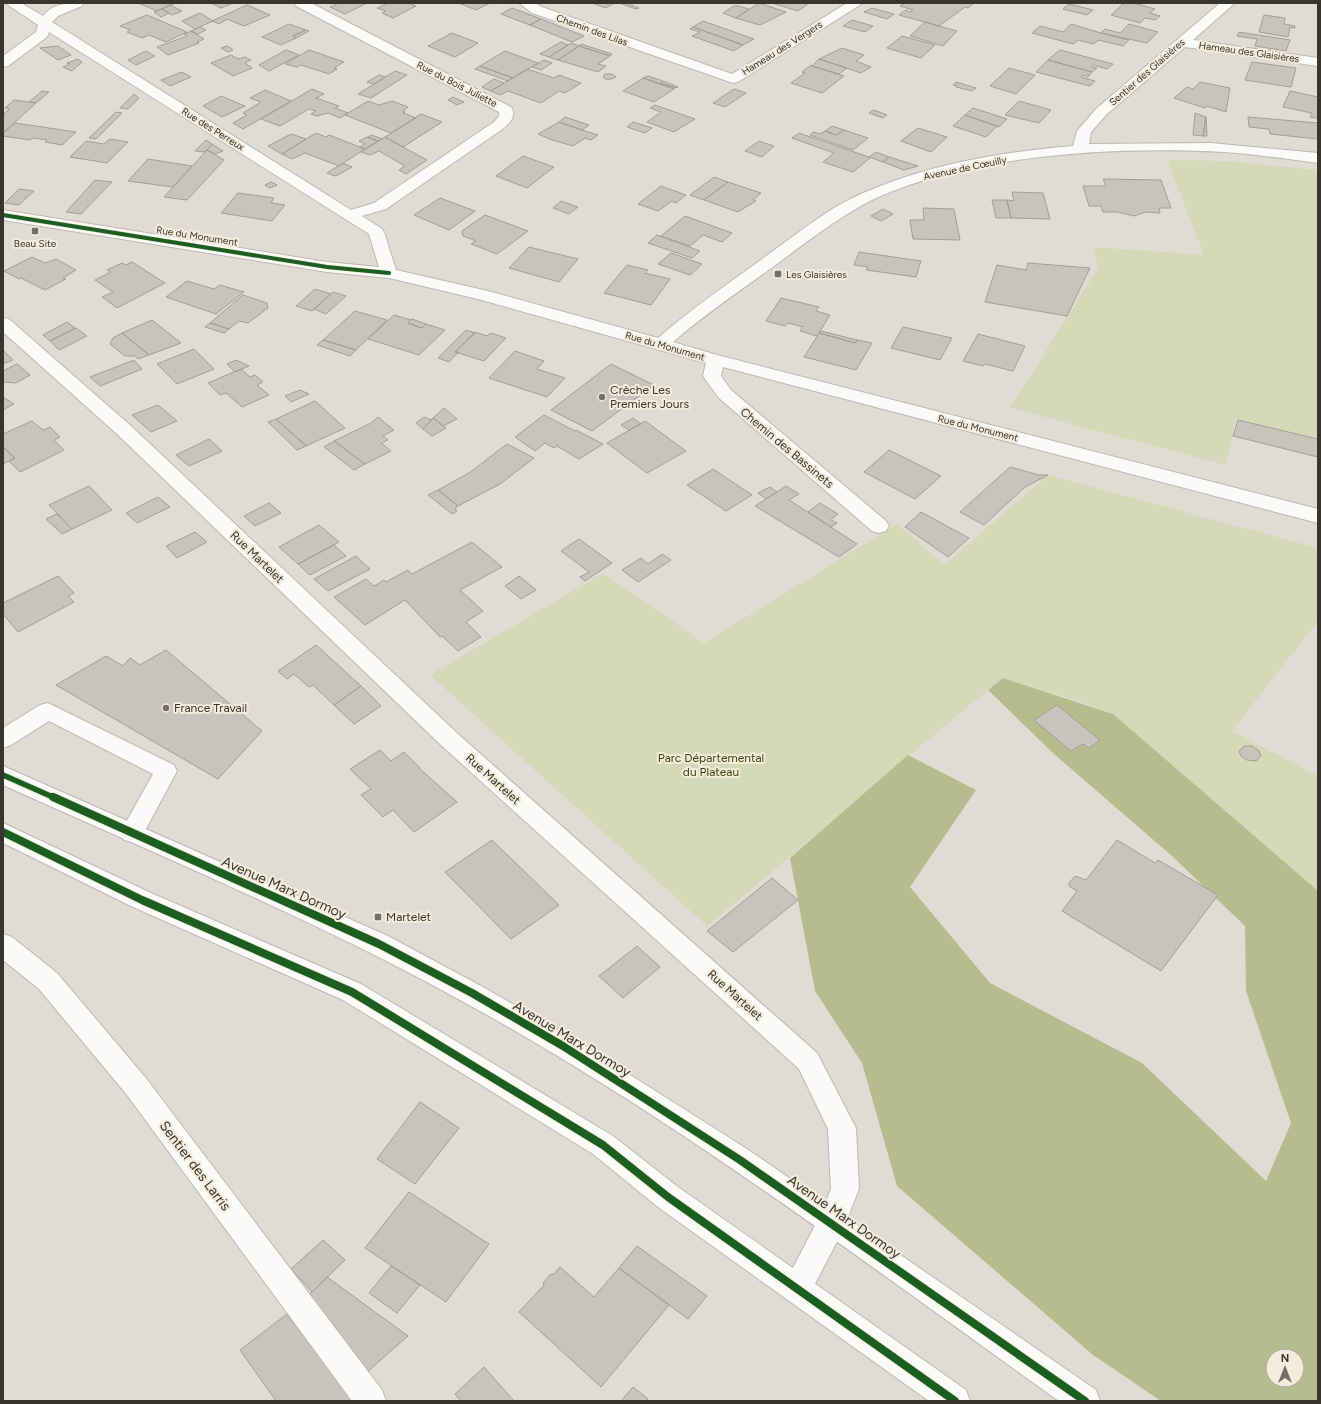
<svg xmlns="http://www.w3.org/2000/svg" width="1321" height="1404" font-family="Figtree,sans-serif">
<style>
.green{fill:#d4dab9}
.forest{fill:#b5bd8f;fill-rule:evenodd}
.building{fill:#c8c3bd;stroke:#a39e98}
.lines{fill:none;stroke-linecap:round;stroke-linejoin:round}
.service-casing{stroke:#bcb9b2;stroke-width:2}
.minor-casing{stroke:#bcb9b2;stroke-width:2}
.primary-casing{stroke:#bcb9b2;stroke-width:2}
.service{fill:#fafaf8;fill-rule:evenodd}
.minor{fill:#fafaf8;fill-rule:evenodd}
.primary{fill:#fafaf8;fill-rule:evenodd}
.cycleway-far2-casing{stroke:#f4ebda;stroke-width:5.5}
.cycleway-far1-casing{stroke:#f4ebda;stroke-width:8}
.cycleway-casing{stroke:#f4ebda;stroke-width:10}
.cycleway-far2{stroke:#1b5e20;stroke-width:4}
.cycleway-far1{stroke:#1b5e20;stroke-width:5.5}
.cycleway{stroke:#1b5e20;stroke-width:8}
.poi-dot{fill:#736f68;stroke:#f4ebda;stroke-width:1.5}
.labels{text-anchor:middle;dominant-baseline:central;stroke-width:4;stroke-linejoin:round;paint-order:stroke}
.far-street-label{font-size:10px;fill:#38342e;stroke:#f4ebda}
.far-poi-label{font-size:10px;fill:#38342e;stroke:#f4ebda}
.poi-label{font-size:12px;fill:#38342e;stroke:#f4ebda;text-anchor:start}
.street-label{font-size:12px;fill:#38342e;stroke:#f4ebda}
.park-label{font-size:12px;fill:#3b460c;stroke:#f4ebda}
.near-street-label{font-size:14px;fill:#38342e;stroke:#f4ebda}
</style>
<rect width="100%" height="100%" fill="#e0dcd3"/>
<path class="green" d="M1167 160 1224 161 1318 170V438L1236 419 1226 465 1010 408 1098 268 1093 247 1204 255Z
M1048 475 1318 548V621L1232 731 1318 776V896L1113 714 1079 701 1003 678C903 759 807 844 707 926L430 675 603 573 704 643 897 524 944 565Z"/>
<path class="forest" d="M1003 678 1113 714 1318 891V1401H1161L1093 1355 897 1186 862 1063 815 991 790 858 908 755 976 790 910 887 990 983 1142 1063 1266 1181 1291 1123 1246 991 1245 926 1172 856 1054 754 988 690ZM1273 1356H1297V1380H1273Z"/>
<path class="building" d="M138 3H176L157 11Z
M211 3H233L221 8Z
M339 3H367L345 14 330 7Z
M388 3H408L416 6 393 18 382 13 386 11 377 8Z
M459 3H490L476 10Z
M592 3H615L606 8Z
M626 3 639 8 636 9 622 4Z
M759 3 786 12 760 25 736 18Z
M772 3H809L798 11Z
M905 3H974L968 8 965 7 939 26 899 15 906 10 910 12 913 10 900 6Z
M1124 3H1133L1155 9 1150 13 1160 16 1155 20 1145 18 1140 23 1111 15Z
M1069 4 1093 10 1087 15 1063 9Z
M170 5 182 11 172 15 162 9Z
M247 5 270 15 244 26 227 19 219 24 212 21Z
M734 6H738L749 9 736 18 723 13Z
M512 8 541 19 530 25 501 14Z
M872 8 894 14 887 19 864 12Z
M162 9 169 13 161 17 154 12Z
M200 13 213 21 195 29 182 21Z
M147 15 187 32 166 42 149 35 142 38 127 32 130 30 120 26Z
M1264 15 1285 18 1284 24 1295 26V28L1290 27 1288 37 1259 32Z
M541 19 584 36 572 42 530 25Z
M852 20 873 26 865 32 843 26Z
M703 21 754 39 743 45 693 27Z
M925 22 939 26 957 31 943 46 910 36Z
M289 24 306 30 293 36 296 38 281 45 262 37Z
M1071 24 1101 33 1129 40 1123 46 1098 40 1094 44 1078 40 1073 44 1032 33 1040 26 1063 32Z
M1129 24 1158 32 1147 43 1101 33 1105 29 1120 33Z
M200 27 206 30 198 34 191 31Z
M693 27 743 45 734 51 692 36 700 32 690 29Z
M306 30 309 31 296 38 293 36Z
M191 31 204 39 197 42 199 43 168 55 157 47 187 36 184 34Z
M1239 32 1290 40 1286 51 1255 46 1257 39 1237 36Z
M452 33 478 43 455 57 428 46Z
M902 36 935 45 921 58 887 48Z
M561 42 568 45 549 57 540 54Z
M571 43 579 46 558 60 549 57Z
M581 44 612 54 610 56 579 46Z
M58 46 71 55 58 60 40 48Z
M227 46 231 48 233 50 228 52 221 48Z
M579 46 610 56 598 64 606 66 598 72 558 60Z
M842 48 864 55 856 61 871 67 861 73 819 59Z
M286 50 299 55 269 71 259 65Z
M309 50 344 62 334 68 337 69 329 74 301 65 297 67 285 64Z
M1060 50 1113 64 1107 69 1093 65 1091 67 1097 68 1092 72 1048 60Z
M146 51 155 56 136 65 128 60Z
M505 51 538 63 513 78 480 66Z
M231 55 238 59 245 57 251 60 245 63 252 68 233 76 211 63Z
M78 59 82 62 72 71 63 67 70 64 67 63Z
M819 59 847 68 839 74 812 66Z
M544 60 552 63 541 70 532 67Z
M1048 60 1092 72 1088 77 1083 75 1081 77 1095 81 1090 86 1036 72Z
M1252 62 1296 68 1291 87 1245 80Z
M811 65 812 66 844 76 822 93 791 83 805 73 802 72Z
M480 66 513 78 508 81 475 69Z
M1009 68 1035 75 1016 94 990 86Z
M527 69 554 78 559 75 581 83 565 93 559 91 541 103 508 91 500 95 491 91Z
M395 71 407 75 371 98 358 94Z
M182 72 191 77 170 86 161 80Z
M605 74H612L616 77 608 80 604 78 603 76Z
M379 75 385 77 374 84 367 82Z
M648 76 663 81 661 83 675 88 643 78Z
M643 78 656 83 674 89 654 102 623 91Z
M494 79 504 83 491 91 482 87Z
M663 81 678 87 675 88 661 83Z
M956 82 976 88 972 91 956 87 957 86 953 85Z
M1200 82 1230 88 1226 112 1207 106 1205 108 1174 98 1187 87 1193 89Z
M312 89 324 94 316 98 339 106 335 108 348 113 340 118 328 113 317 116 311 114 316 111 309 109 280 126 261 119Z
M734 89 746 93 725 107 713 103Z
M265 90 291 101 243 129 233 123 247 115 243 113 261 102 250 98Z
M42 91 49 92 36 103 29 102Z
M1290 91 1318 97V118L1310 117 1312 113 1283 107Z
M134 94 139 98 128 109 120 108Z
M221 96 245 106 222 117 203 106Z
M453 97 464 102 457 105 448 100Z
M14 100 36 103 3 133V114L10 109 5 108Z
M368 101 379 105 392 101 408 107 403 112H405L403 113 416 118 391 133 345 115Z
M1019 101 1051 110 1039 123 1005 115Z
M655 105 695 119 674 132 647 122 661 112 650 108Z
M973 108 1007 119 999 127 965 115Z
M873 110 882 113 887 115 883 118 869 113Z
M116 112 122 113 96 139 89 138Z
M1195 113 1206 117 1203 136 1193 135Z
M421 114 442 122 403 147 385 137Z
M965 115 997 126 986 137 953 126Z
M565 117 589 125 582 130 559 122Z
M1206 117 1207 136H1203Z
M1248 117 1318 123V139L1270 134 1269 129 1249 127Z
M559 122 582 130 598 135 591 140 585 138 573 146 552 140 538 134Z
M633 122 652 128 645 133 627 127Z
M15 123 76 132 62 145 45 142 47 140 33 138 30 140 3 136V133Z
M832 126 844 130 836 135 825 131Z
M918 128 947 137 931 152 901 141Z
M844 130 868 138 853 150 810 135 814 132 820 134 825 131 836 135Z
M316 133 326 137 329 135 365 149 339 166 305 153 292 159 282 154Z
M799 133 869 157 870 158 853 172 823 162 834 153 792 138Z
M291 134 306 139 282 154 268 146Z
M372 135 382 139 378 141 368 137Z
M367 137 378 141 365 149 360 147 365 144 359 141Z
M385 137 403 147 427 160 406 174 399 170 405 166 379 151 370 155 361 152Z
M110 139 128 142 107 163 70 157 86 141 104 144Z
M206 140 212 144 207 150 204 152 195 151Z
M759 141 774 146 762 157 745 151Z
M212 144 223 151 215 154 207 150Z
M207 150 224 160 187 200 164 197Z
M876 152 889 157 883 162 869 157Z
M523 156 554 167 527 188 496 176Z
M889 157 918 166 904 170 883 162Z
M148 159 192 166 173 187 128 181Z
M343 163 352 167 338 175 335 176 327 173Z
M714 177 728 182 704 200 690 195Z
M1103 179 1161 180 1171 208H1159L1160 213 1146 212 1134 216 1117 212H1103L1101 206H1089L1083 186H1106Z
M95 180 112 182 81 214 66 212Z
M271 182 277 185 270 188 265 185Z
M728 182 761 193 753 200 756 201 738 212 704 200Z
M661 186 686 195 676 203 672 201 658 211 638 204Z
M19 189 34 191 19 205 5 203Z
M1012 192 1043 193 1050 219 1011 218 1007 200 1014 201Z
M238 193 274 198 271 203 285 205 272 221 221 213Z
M440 198 475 211 449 230 414 215Z
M992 200H1007L1011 218H996Z
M561 201 578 207 569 214 553 208Z
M923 208 954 209 960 240 913 239 910 220H924Z
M883 209 893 214 881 221 871 216Z
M485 215 528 231 497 254 471 244 476 241 463 236 462 231Z
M685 216 732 233 722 242 703 235 690 246 661 236Z
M657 235 700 251 692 258 648 243Z
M529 247 578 259 559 282 509 268Z
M859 252 921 261 916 277 866 270 868 267 854 265Z
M671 253 702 264 690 275 658 264Z
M32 257 45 263 56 259 76 270 63 278 66 279 45 290 21 278 19 279 4 271Z
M132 262 165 283 117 308 102 297 113 292 95 280 111 272 107 270 122 263 126 265Z
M1028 263 1090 268 1067 316 985 302 997 265 1026 270Z
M627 265 648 270 645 273 670 279 651 305 604 293Z
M187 281 214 289 220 285 244 292 216 314 166 297Z
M315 289 331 294 312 311 296 306Z
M333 292 346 296 326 314 314 309Z
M243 295 267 303 268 308 248 323 239 321 229 329 210 323Z
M781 298 819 307 816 311 830 315 817 336 800 331 803 327 788 323 785 326 766 321Z
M355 311 387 320 356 350 323 340Z
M394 315 411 320 408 323 422 328 426 324 445 330 419 355 368 339Z
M412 319 426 324 422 328 408 323Z
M152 320 181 343 149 355 122 333Z
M67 322 75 328 50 341 43 335Z
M210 323 229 329 224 333 205 327Z
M903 327 952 338 940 360 891 348Z
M76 328 87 336 59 350 50 341Z
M466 330 475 333 455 352H459L449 362 438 358Z
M821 331 857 340 855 343 819 333Z
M475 332 487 336 491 333 506 338 484 361 455 352Z
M122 333 149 355 138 359 135 356H125L110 344 113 338Z
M819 333 855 343 857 340 872 343 856 370 804 357Z
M978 334 1025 346 1013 371 985 364 983 366 963 361Z
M323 340 356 350 350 356 317 345Z
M194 349 214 369 177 384 157 364Z
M3 350 13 360 3 364Z
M515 351 544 361 537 369 565 378 547 397 489 378Z
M134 360 142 369 100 386 90 377Z
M236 360 249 366 235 372 227 364Z
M17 364 30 375 16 383 3 382V371Z
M611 364 654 385 592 431 551 410Z
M241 369 250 377 255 375 263 382 257 385 269 395 242 407 226 393 220 395 208 383Z
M300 390 309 394 291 402 285 396Z
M3 397 14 404 3 410Z
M315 401 345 428 306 446 276 419Z
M158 405 177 421 151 432 132 415Z
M444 408 457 419 443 426 433 418Z
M544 415 575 431 576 430 603 444 579 459 557 446 554 448 545 443 535 451 515 437Z
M378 417 394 430 383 436 388 440 381 443 391 451 365 464 334 441 371 423Z
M424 417 432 420 423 429 416 423Z
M433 418 446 428 432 436 423 429Z
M633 418 641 424 629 430 621 425Z
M276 419 306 446 297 450 268 422Z
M1238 420 1318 439V457L1233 436Z
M32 421 43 430 50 427 60 437 54 440 64 450 20 472 9 461 15 458 3 447V434Z
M645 421 686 451 647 473 607 443Z
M209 439 222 451 189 466 176 455Z
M334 441 365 464 354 470 324 447Z
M507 444 534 458 500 484 458 506 438 490 469 473Z
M3 447 15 458 3 464Z
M889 450 941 476 915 499 864 472Z
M1010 467 1039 475H1048L1025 487 984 525 960 512Z
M713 469 752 495 726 511 687 485Z
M89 486 112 510 72 529 49 505Z
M786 486 799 494 789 500 857 544 839 557 755 506Z
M770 487 777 492 766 499 758 493Z
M438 490 458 506 455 509 457 511 452 514 428 495Z
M158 497 170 507 137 523 126 513Z
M269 503 281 513 255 526 244 516Z
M820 503 838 514 831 520 837 523 831 527 808 512Z
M921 512 969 538 948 557 905 527Z
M57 514 72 529 62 534 46 519Z
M319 525 339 542 298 564 279 547Z
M195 532 207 542 177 558 166 546Z
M579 539 612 563 585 581 580 577 589 572 561 551Z
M472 542 502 567 460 590 483 611 466 622 481 637 458 651 442 636 440 637 405 600 365 625 334 597 366 579 374 586 384 580 386 582 408 570 412 574Z
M334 545 346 556 310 575 298 564Z
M662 554 671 560 638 582 622 570 641 558 648 564Z
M356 556 370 569 328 591 314 579Z
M58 576 74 593 68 596 74 602 18 632 3 614V603Z
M519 576 536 590 521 599 505 586Z
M316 645 361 686 334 705 313 685 309 687 294 674 287 679 278 671Z
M166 650 262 731 218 779 56 685 106 656 123 666 130 658 140 665Z
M361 686 381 706 354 724 334 705Z
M1057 705 1100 740 1089 748 1083 744 1071 751 1034 720Z
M1244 746H1252L1259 751 1261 756 1256 761 1247 760 1241 756 1239 751Z
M380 750 391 761 404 752 419 767V768L457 802 414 832 393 810 383 817 361 795 371 789 350 769Z
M492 840 559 905 511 939 445 872Z
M1117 840 1155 863 1158 860 1218 895 1161 971 1062 911 1077 891 1069 886V883L1075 876 1086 880Z
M772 878 798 900 733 952 707 931Z
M637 946 660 967 623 998 599 976Z
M420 1102 459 1128 415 1184 377 1159Z
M409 1192 489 1244 446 1302 365 1248Z
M323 1240 345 1260 312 1292 291 1269Z
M637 1246 707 1296 688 1319 619 1268Z
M391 1266 420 1285 397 1313 369 1293Z
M560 1267 594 1297 619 1268 669 1305 601 1387 519 1312 544 1285 543 1283 551 1274H554Z
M327 1277 408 1336 366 1373 307 1297Z
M287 1314 353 1401H276L240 1350Z
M484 1367 514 1401H461L455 1394Z
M633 1387 648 1399 646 1401H621Z"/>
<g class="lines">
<defs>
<path id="service" d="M48 703 174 765 177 771 140 840 132 842 124 840 120 833 153 774 49 721 11 745 3 748V728L40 705Z
M3 934 12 937 57 973 145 1077 382 1390 386 1401H352L127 1095 39 989 3 960Z"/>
<path id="minor" d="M5 3H21L43 16C53 3 68 3 84 3L82 6 58 16 52 22 351 210 374 203 494 122 499 116V112L296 6 294 3H311L511 107C517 116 510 122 504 128L386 209 362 216 382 229 384 232 396 270 488 291 658 338C692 308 730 283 766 256 799 233 830 206 868 191 933 163 1003 152 1073 146L1077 131 1096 109 1220 3H1235L1193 40 1318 58V66L1185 47 1106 115 1091 132 1089 144 1211 143 1318 153V163C1287 159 1255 154 1224 152 1118 146 974 154 876 198 839 216 807 242 774 266 740 291 705 314 673 342L721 356 1318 509V523L723 367 721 376 731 390 886 521 889 526 886 531 879 533 872 531 719 398 703 376 706 363 478 299 389 278 327 272 3 220V210L327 262 379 267 369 234 49 32 47 37 8 66 3 67V56L36 32 38 25Z
M519 3H535L542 7 732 74 847 3H863L738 82 733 83 532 13Z
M3 318 9 319 131 426 458 734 817 1053 856 1128 859 1189 842 1232 807 1299 797 1304 787 1299 782 1289 821 1214 831 1189 828 1129 799 1069 442 746 117 434 3 332Z"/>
<path id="primary" d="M3 766 388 936 481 986 572 1038 750 1151 1096 1390 1100 1401H1059C864 1262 671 1115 460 1000 313 919 156 854 3 785Z
M3 823 151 893 361 984 613 1136 678 1187 966 1390 970 1401H929L658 1207 593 1154 343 1000 133 907 3 843Z"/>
</defs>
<use href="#service" class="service-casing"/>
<use href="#minor" class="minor-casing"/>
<use href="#primary" class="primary-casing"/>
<use href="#service" class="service"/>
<use href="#minor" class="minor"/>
<use href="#primary" class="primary"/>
<defs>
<path id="cycleway-far2" d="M3 215 327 267 389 273"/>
<path id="cycleway-far1" d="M3 775 55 798"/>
<path id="cycleway" d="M53 797 379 944 472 993 563 1046 740 1160 1085 1401
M3 832 142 900 352 992 603 1145 668 1197 955 1401"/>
</defs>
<use href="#cycleway-far2" class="cycleway-far2-casing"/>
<use href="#cycleway-far1" class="cycleway-far1-casing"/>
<use href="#cycleway" class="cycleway-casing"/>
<use href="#cycleway-far2" class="cycleway-far2"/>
<use href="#cycleway-far1" class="cycleway-far1"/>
<use href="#cycleway" class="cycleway"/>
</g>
<g class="poi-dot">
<rect x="31" y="227" width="8" height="8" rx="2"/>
<rect x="774" y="270" width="8" height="8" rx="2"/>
<circle cx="602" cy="397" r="4"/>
<circle cx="166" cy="708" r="4"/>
<rect x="374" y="913" width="8" height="8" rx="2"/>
</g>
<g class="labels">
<g class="far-street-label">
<text transform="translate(592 30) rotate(20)">Chemin des Lilas</text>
<text transform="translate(782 48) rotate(-32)">Hameau des Vergers</text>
<text transform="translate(1249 52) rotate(8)">Hameau des Glaisières</text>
<text transform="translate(1147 72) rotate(-41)">Sentier des Glaisières</text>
<text transform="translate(457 84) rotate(27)">Rue du Bois Juliette</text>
<text transform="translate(213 129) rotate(32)">Rue des Perreux</text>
<text transform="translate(965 168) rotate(-12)">Avenue de Cœuilly</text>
<text transform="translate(197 236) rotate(9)">Rue du Monument</text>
<text transform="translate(665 346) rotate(16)">Rue du Monument</text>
<text transform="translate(978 428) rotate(14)">Rue du Monument</text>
</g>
<g class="far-poi-label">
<text x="35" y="243">Beau Site</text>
<text x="786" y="274" text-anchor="start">Les Glaisières</text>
</g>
<g class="poi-label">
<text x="610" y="390">Crèche Les<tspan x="610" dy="14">Premiers Jours</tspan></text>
<text x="174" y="708">France Travail</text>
<text x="386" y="917">Martelet</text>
</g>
<g class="street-label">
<text transform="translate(787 448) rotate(40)">Chemin des Bassinets</text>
<text transform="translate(257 557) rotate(44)">Rue Martelet</text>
<text transform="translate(493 779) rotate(42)">Rue Martelet</text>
<text transform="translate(735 995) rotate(42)">Rue Martelet</text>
</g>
<g class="park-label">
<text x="711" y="758">Parc Départemental<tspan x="711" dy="14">du Plateau</tspan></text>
</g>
<g class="near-street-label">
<text transform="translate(284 888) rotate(24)">Avenue Marx Dormoy</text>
<text transform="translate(572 1039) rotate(31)">Avenue Marx Dormoy</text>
<text transform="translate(195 1166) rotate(53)">Sentier des Larris</text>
<text transform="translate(844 1217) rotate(35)">Avenue Marx Dormoy</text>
</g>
</g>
<rect width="1321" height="1404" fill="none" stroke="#38342e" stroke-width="8"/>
<g transform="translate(1285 1368)"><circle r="19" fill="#f4ebda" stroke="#a9a295"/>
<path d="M0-3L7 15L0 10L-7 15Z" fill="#736f68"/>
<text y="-6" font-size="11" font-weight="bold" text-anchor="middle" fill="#38342e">N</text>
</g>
</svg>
